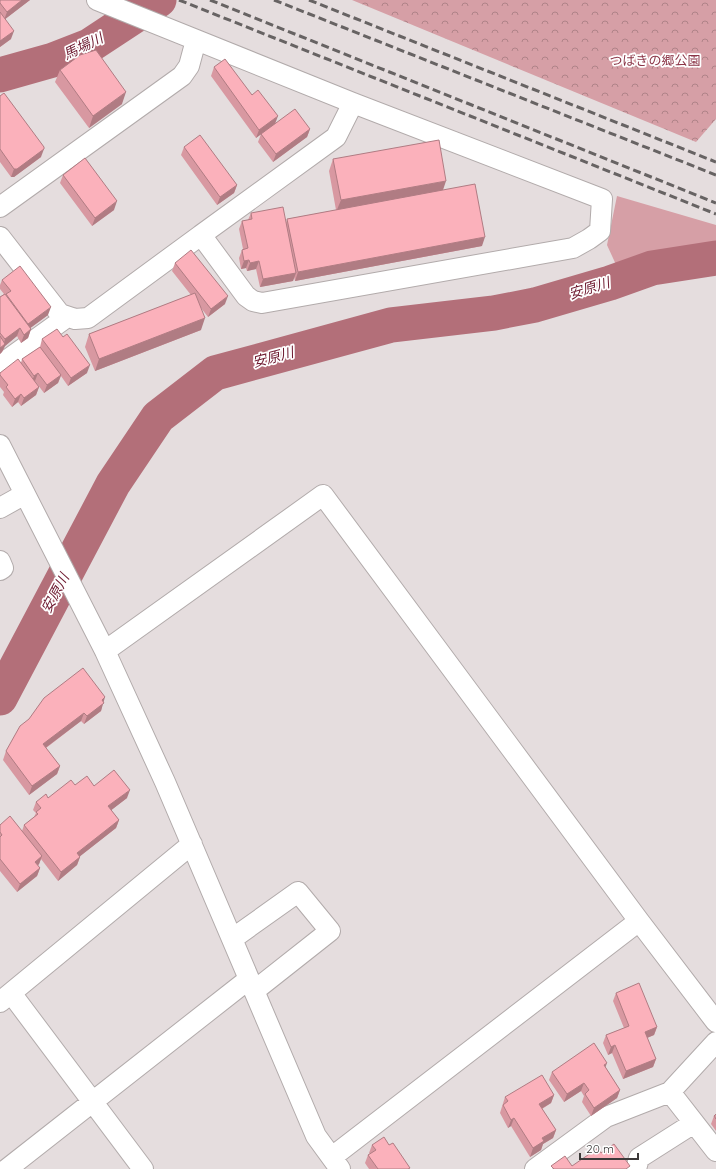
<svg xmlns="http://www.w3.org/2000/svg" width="716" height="1169" font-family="Quicksand,'Noto Sans JP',sans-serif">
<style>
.grass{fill:#d69fa6}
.park{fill:url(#park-crowns)}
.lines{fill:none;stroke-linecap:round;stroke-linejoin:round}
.river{stroke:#b36f79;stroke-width:35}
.minor-casing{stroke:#b2abab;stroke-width:22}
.minor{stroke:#fff;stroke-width:20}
.rail{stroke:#676363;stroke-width:3;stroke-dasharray:8 4;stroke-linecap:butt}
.wall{fill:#d898a1}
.shaded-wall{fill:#b07c83}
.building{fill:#fbb1bb;stroke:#b07c83}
.labels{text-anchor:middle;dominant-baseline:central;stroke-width:3.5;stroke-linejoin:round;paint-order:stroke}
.park-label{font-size:13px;fill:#8b3547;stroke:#fff}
.water-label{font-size:14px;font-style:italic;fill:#6e1a30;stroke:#fff}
</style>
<defs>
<pattern id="park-crowns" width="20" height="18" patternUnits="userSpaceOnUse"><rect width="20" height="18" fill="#d69fa6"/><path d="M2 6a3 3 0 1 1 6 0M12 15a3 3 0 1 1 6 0" fill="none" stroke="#af8388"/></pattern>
</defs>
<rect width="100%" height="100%" fill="#e5ddde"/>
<path class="grass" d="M617 196 716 225V248L656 256 618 269 607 245Z"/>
<path class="park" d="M352 0H716V119L696 142Z"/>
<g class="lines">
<path class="river" d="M0 75 53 60 89 46 159 0
M0 698 113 484 158 417 215 373 391 325 494 313 535 305 610 283 652 268 716 258"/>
<defs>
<path id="minor" d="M0 207 182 76 189 66 196 40
M201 235 336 137 353 103
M0 237 60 314 75 319 88 318 201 235 246 296 253 301 262 303 573 248 589 239 600 231 602 199 353 103 97 0
M0 365 67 317
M0 445 105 651 165 782 316 1136 340 1169
M0 508 25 494
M0 561 3 568 0 570
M105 651 323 495 639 921 716 1022
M232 939 298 892 330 931 254 991
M11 993 143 1169
M0 1002 192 844
M670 1092 716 1151
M332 1157 639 921
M7 1169 249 979
M535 1169 606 1117 670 1092 716 1042
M636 1169 639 1158 694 1123"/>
</defs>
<use href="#minor" class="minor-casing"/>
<use href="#minor" class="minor"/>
<path class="rail" d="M179 0 716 214
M210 0 716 203
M274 0 716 175
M309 0 716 162"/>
</g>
<path class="wall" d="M0 0H30L5 19 11 39 0 47Z
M214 67 252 95 275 123 310 129 307 137 273 162 258 142 261 134 256 138 211 76Z
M60 70 122 104 89 128 55 82Z
M0 96 41 157 14 177H11L0 162Z
M184 147 237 185 234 193 217 205 181 155Z
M333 159 443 190 482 246 295 281 294 277 293 281 260 287 256 269 247 271 246 268 241 269 239 258 242 250 243 249 239 229 242 221 248 220 251 213 286 223 287 219 336 210 329 171Z
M63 175 114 210 92 226 60 183Z
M175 263 225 304 208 317 201 308V330L95 371 85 347 89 334 191 295 172 271Z
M2 280 48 315 30 328 31 329 28 338 21 343 17 336 5 346 2 352 0 354V297L4 294 0 289V285Z
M42 339 87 373 68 386 61 376 58 383 44 393 35 381 39 387 36 395 21 406 18 402 12 407 3 395 4 392 0 387V373L21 363 22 359 40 347Z
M103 702 101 711 84 724 81 721 46 748 60 766 57 774 29 795 3 760 6 751Z
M75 785 94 786 127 798 111 810 119 820 116 828 80 856V857L77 865 58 881 41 859 39 864 38 866 40 868 37 876 17 892 0 871V825L22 831 24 825 34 817 36 813 33 810 36 802 48 798Z
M616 993 657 1027 654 1035 647 1038 656 1059 653 1067 623 1079 612 1053 608 1055 603 1043 606 1035 624 1028 613 1001Z
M606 1068 620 1090 617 1098 591 1116 582 1102 584 1096 581 1091 564 1102 549 1080 552 1072Z
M554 1095 551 1103 542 1109 556 1130 553 1138 543 1144 541 1150 530 1157 511 1126 508 1128 500 1113 505 1097Z
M716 1114V1131L711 1124 714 1116Z
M372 1145H389L410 1168 409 1169H369L365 1163 368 1155 370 1154 369 1153Z"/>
<path class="shaded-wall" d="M22 0H30L4 20 7 12Z
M14 31 11 39 0 47V41Z
M126 92 122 104 89 128 93 116Z
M278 116 275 124 256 138 259 130Z
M310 129 307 137 273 162 276 154Z
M44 149 41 157 14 177H11L14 169Z
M446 181 442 193 336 212 341 200Z
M237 185 234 193 217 205 220 197Z
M117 201 114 210 92 226 95 218Z
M485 237 482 246 295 281 298 272Z
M249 260 246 268 241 269 244 261Z
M259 261 256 269 247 271 250 263Z
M296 273 293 281 260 287 263 279Z
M228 296 225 304 208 317 211 309Z
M51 307 48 315 25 332 28 324Z
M205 318 201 330 95 371 99 359Z
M20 328 17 336 5 346 2 352 0 354V348L3 346 5 339Z
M31 329 28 338 21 343 24 335Z
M90 365 87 373 68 386 71 378Z
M38 373 35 381 31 384 34 376Z
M61 375 58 383 44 393 47 385Z
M39 387 36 395 21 406 24 398Z
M21 394 18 402 12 407 15 399Z
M105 697 101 711 84 724 87 716 102 700Z
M84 713 81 721 40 752 43 744Z
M60 766 57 774 29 795 32 786Z
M130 790 127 798 105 815 108 806Z
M119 820 116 828 74 861 77 853Z
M42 856 39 864 32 870 35 862Z
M80 857 77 865 58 881 61 872Z
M40 868 37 876 17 892 20 884Z
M657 1027 654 1035 642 1040 645 1032Z
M615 1045 612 1053 608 1055 611 1047Z
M656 1059 653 1067 623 1079 626 1071Z
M607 1063 604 1071V1065Z
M584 1083 581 1091 564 1102 567 1094Z
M620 1090 617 1098 591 1116 594 1108Z
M554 1095 551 1103 536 1112 539 1104Z
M514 1118 511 1126 508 1128 511 1120Z
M556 1130 553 1138 543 1144 541 1150 530 1157 533 1148 542 1138Z"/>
<path class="building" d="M0 0H22L7 12 0 3Z
M0 12 14 31 0 41Z
M96 50 126 92 93 116 60 70 80 55Z
M225 59 252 95 258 90 278 116 259 130 214 67Z
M4 93 44 147V149L17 169H14L0 149V96Z
M295 109 310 129 276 154 261 134Z
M200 135 237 185 220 197 184 147Z
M439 140 446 181 341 200 333 159Z
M85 158 117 201 95 218 63 175Z
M475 184 485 237 298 272 287 219Z
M283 207 296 273 263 279 259 261 250 263 249 260 244 261 242 250 248 248 242 221 252 219 251 213Z
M191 250 228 296 211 309 175 263Z
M20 266 51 307 28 324 6 294 11 291 2 280Z
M195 293 205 318 99 359 89 334Z
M5 294 31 329 24 335 20 328 5 339 0 333V297Z
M57 329 63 337 67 334 90 365 71 378 42 339Z
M0 336 5 344 0 348Z
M40 347 61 375 47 385 38 373 34 376 22 359Z
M18 359 39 387 24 398 21 394 15 399 6 387 8 385 0 375V373Z
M83 668 105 697 102 700 104 703 87 716 84 713 43 744 60 766 32 786 6 751 20 726 29 719 44 698Z
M114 770 130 790 108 806 119 820 77 853 80 857 61 872 24 825 38 814 36 812 41 808 36 802 46 794 48 798 71 780 75 785 87 776 94 786Z
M10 816 42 856 35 862 40 868 20 884 0 859V837L2 835 0 832V825Z
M639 983 657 1027 645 1032 656 1059 626 1071 615 1045 611 1047 606 1035 629 1026 616 993Z
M594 1043 607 1063 604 1065 620 1090 594 1108 585 1094 589 1090 584 1083 567 1094 552 1072Z
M542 1075 554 1095 539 1104 556 1130 542 1138 544 1141 533 1148 514 1118 511 1120 503 1105 508 1101 505 1097Z
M716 1114V1119L714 1116Z
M384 1137 389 1145 393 1143 410 1168 408 1169H378L368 1155 376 1150 372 1145Z
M614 1144 630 1166 626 1169H554L551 1166 565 1156 572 1166 598 1148 601 1153Z"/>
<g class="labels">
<g class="park-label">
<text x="655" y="60">つばきの郷公園</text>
</g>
<g class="water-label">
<text transform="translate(83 46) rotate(-26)">馬場川</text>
<text transform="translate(589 288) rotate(-17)">安原川</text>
<text transform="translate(273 357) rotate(-15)">安原川</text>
<text transform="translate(55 593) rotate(-62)">安原川</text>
</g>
</g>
<path d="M580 1153v6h58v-6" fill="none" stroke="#3c3939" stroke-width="2"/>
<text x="586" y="1153" font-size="12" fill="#3c3939" stroke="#ffffff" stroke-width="3" paint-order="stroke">20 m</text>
</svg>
